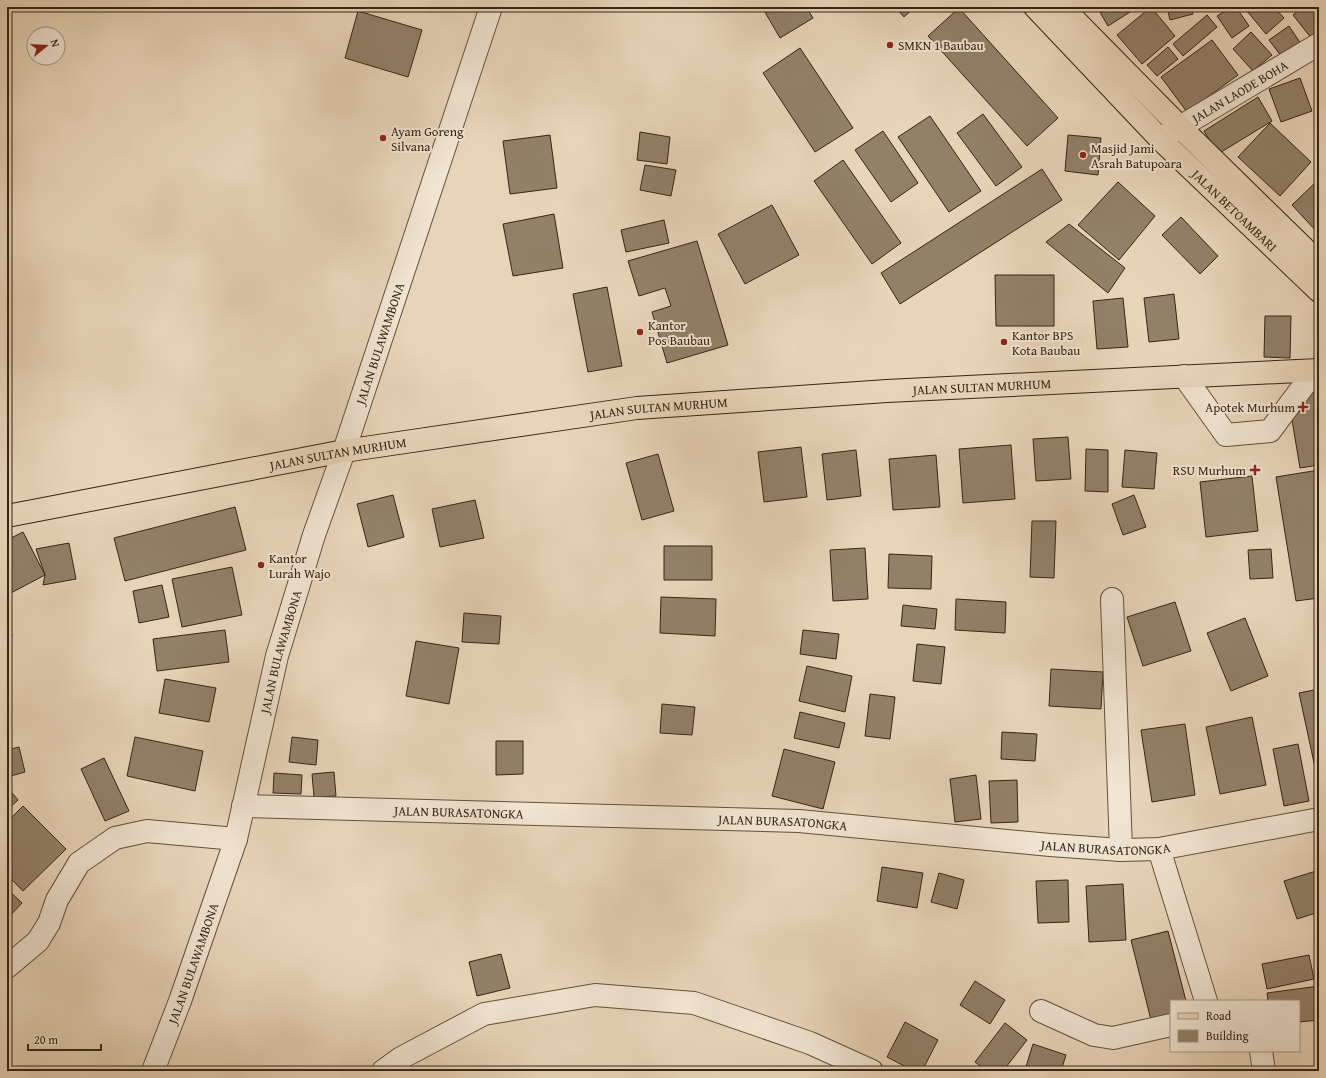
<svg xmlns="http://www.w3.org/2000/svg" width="1326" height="1078" font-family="'Gentium Book Plus',serif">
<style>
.building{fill:#928169;stroke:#352513}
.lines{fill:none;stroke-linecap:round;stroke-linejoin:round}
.minor-casing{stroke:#62513c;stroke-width:24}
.major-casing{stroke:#352513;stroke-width:24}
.highway-casing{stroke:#352513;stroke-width:24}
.minor{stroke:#f0e4d2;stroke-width:22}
.major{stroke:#e8d5b9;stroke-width:22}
.highway{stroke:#e8d5b9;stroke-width:22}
.poi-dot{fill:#8f2418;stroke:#f0e4d2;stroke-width:1.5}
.labels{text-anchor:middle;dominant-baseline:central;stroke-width:4;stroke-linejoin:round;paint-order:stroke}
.poi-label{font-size:13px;fill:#352513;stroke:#f0e4d2;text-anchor:start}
.street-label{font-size:13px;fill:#352513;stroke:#f0e4d2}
</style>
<rect width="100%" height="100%" fill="#e8d5b9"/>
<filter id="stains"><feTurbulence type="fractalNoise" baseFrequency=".005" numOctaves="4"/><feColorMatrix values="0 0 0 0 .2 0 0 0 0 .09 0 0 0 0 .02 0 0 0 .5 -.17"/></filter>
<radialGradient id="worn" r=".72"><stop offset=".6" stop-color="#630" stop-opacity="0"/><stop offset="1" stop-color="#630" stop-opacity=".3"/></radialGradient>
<path class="building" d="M417 7H433L431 12Z
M762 7H806L813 18 780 38Z
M895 7H915L904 17Z
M1097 7H1138L1108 26Z
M1151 7 1175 36 1142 64 1117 35Z
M1167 7H1191L1193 14 1170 20Z
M1231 7H1236L1249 26 1232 38 1217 16Z
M1252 7H1274L1284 18 1266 34 1247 11Z
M1303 7H1319V33L1312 39 1293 15Z
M959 8 1058 118 1027 146 928 36Z
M358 11 422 30 408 77 345 58Z
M1207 15 1217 27 1183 56 1173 44Z
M1289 26 1301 44 1282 57 1269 40Z
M1251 32 1272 55 1253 71 1233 49Z
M1212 40 1238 75 1187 112 1161 77Z
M1168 47 1178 59 1157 76 1147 65Z
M800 48 853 128 815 152 763 73Z
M1300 78 1312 111 1281 122 1269 89Z
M1258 97 1272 121 1218 154 1204 131Z
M983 114 1022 167 996 186 957 133Z
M930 116 981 191 949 212 898 137Z
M1270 123 1311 162 1280 196 1238 157Z
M883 131 918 183 891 202 855 150Z
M640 132 670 137 667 164 637 160Z
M550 135 557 188 510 194 503 141Z
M1068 135 1101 138 1098 175 1065 171Z
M843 160 901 243 872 264 814 181Z
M645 165 676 170 671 196 640 190Z
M1042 169 1062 200 900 304 881 273Z
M1319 179V232L1318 233 1292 205Z
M1118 182 1155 216 1119 260 1078 225Z
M772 205 799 255 745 284 718 234Z
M554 214 563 268 513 276 503 224Z
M1181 217 1218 256 1200 274 1162 235Z
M664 220 669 243 626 252 621 230Z
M1069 224 1125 268 1108 293 1046 242Z
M697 241 728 345 667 363 652 312 671 306 665 288 639 296 628 261Z
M995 275H1054V326H996Z
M607 287 622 366 588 372 573 294Z
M1174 294 1179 339 1149 342 1144 298Z
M1123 298 1128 347 1097 349 1093 301Z
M1265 316H1291L1290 358 1264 357Z
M1319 392V465L1300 468 1291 414 1299 412 1308 393Z
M1068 437 1071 479 1036 481 1033 439Z
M1011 445 1015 499 963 503 959 449Z
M801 447 807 497 764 502 758 452Z
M1086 449 1108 450V492L1085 491Z
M856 450 861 496 827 500 822 454Z
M1125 450 1157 453 1154 489 1122 487Z
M658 454 674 511 642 520 626 463Z
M936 455 940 507 893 510 889 459Z
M1319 470V598L1296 601 1276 477Z
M1252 476 1258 531 1206 537 1200 482Z
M393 495 404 537 368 547 357 504Z
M1134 495 1146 527 1123 535 1112 504Z
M475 500 484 538 440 547 432 509Z
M235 507 246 550 125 581 114 538Z
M1032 521H1056L1054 578 1030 577Z
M23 532 45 575 7 595V540Z
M69 543 76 579 43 585 45 575 36 549Z
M664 546H712V580H664Z
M865 548 868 599 833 601 830 550Z
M1271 549 1273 578 1250 579 1248 550Z
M889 554 932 556 931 589 888 588Z
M232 567 242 615 182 627 172 579Z
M162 585 169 617 139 623 133 591Z
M661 597 716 599 715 636 660 633Z
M956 599 1006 602 1005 633 955 630Z
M1175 602 1191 651 1143 666 1127 617Z
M7 603 12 636 7 637Z
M903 605 937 609 935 629 901 626Z
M464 613 501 616 499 644 462 642Z
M1245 618 1268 676 1231 691 1207 633Z
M225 630 229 662 157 671 153 639Z
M803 630 839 634 836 659 800 654Z
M416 641 459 648 449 704 406 696Z
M917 644 945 647 941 684 913 681Z
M807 666 852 676 845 712 799 701Z
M1051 669 1103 672 1101 709 1049 706Z
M165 679 216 688 209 722 159 713Z
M1319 689V771L1316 772 1299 693Z
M870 694 895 697 890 739 865 736Z
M662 704 695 707 692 735 660 733Z
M800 712 845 723 839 748 794 738Z
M1252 717 1266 785 1220 794 1206 727Z
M1185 724 1195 795 1152 802 1141 730Z
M1002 732 1037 734 1035 761 1001 759Z
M135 737 203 751 195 791 127 776Z
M292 737 318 740 316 765 289 762Z
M496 741H523V774L496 775Z
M1298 744 1309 801 1284 806 1273 749Z
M19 747 25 772 7 777V750Z
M784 749 835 762 823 809 772 796Z
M104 758 129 811 105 821 81 769Z
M334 772 336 796 314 797 312 774Z
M274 773 302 775 301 794 273 793Z
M976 775 981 819 955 822 950 779Z
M1017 780 1018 822 991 823 989 781Z
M7 787 18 800 7 810Z
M23 806 66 849 23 891 7 875V822Z
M882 867 923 873 917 908 877 901Z
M1316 871 1319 879V912L1297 919 1284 881Z
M939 873 964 880 957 909 931 902Z
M1068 880 1069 922 1038 923 1036 881Z
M1123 884 1126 940 1089 942 1086 886Z
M7 889 22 903 7 919Z
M1168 931 1186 1001H1171V1015L1151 1020 1131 940Z
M501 954 510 988 477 996 469 962Z
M1309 955 1314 979 1267 989 1262 964Z
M975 981 1005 1000 990 1024 960 1005Z
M1319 986V1020L1299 1022V1001H1268L1267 993Z
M905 1022 938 1040 922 1071H914L887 1057Z
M1005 1023 1027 1040 1003 1071H987L975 1062Z
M1033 1044 1066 1055 1061 1071 1025 1070Z"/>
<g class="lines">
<defs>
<g id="minor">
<path id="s1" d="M1165 136 1319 44"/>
<path d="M1184 376 1226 435 1270 431 1305 384 1319 374"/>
<path d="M1112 599 1121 850"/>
<path id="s2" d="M243 806 799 821 1050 845 1121 850 1159 849 1319 819"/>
<path d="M1159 849 1206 1001"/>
<path d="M7 967 38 941 49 923 57 900 79 863 115 838 147 831 236 839"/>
<path d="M1041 1011 1094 1035 1113 1038 1171 1025"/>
<path d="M1261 1051 1264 1071"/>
<path id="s3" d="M153 1071 180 1001 236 839 277 656 314 535 344 451 491 7"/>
<path d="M383 1071 401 1058 484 1014 595 995 694 1003 810 1043 872 1071"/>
</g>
<g id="major">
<path id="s4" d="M1035 7 1160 139 1319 291"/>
<path d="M1062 7 1180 127 1319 263"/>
</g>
<g id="highway">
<path id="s5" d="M7 516 344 451 637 408 887 391 1319 370"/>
</g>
</defs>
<use href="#minor" class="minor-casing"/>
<use href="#major" class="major-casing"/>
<use href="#highway" class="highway-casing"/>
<use href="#minor" class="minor"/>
<use href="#major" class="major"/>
<use href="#highway" class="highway"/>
</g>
<g class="poi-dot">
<circle cx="890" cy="45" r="4"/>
<circle cx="383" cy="138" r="4"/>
<circle cx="1083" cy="155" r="4"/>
<circle cx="640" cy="332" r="4"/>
<circle cx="1004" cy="342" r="4"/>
<path d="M1301 401h4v4h4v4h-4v4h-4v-4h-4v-4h4z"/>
<path d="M1253 464h4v4h4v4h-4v4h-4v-4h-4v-4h4z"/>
<circle cx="261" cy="565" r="4"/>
</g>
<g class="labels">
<g class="poi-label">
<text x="898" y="45">SMKN 1 Baubau</text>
<text x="391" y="131">Ayam Goreng<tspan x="391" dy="15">Silvana</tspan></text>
<text x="1091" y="148">Masjid Jami<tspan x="1091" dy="15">Asrah Batupoara</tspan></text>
<text x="648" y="325">Kantor<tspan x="648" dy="15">Pos Baubau</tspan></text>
<text x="1012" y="335">Kantor BPS<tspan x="1012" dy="15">Kota Baubau</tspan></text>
<text x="1295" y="407" text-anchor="end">Apotek Murhum</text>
<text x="1246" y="470" text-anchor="end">RSU Murhum</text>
<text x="269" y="558">Kantor<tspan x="269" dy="15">Lurah Wajo</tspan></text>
</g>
<g class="street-label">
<text stroke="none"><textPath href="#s1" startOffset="87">JALAN LAODE BOHA</textPath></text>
<text stroke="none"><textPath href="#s4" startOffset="285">JALAN BETOAMBARI</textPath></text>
<text stroke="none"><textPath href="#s3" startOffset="763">JALAN BULAWAMBONA</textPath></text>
<text stroke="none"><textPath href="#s5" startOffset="985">JALAN SULTAN MURHUM</textPath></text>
<text stroke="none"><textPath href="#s5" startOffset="661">JALAN SULTAN MURHUM</textPath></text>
<text stroke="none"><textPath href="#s5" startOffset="337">JALAN SULTAN MURHUM</textPath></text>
<text stroke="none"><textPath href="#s3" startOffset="439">JALAN BULAWAMBONA</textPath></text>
<text stroke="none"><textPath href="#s2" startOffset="216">JALAN BURASATONGKA</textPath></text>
<text stroke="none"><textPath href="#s2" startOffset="540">JALAN BURASATONGKA</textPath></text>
<text stroke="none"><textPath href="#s2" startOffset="864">JALAN BURASATONGKA</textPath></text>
<text stroke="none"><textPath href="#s3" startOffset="115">JALAN BULAWAMBONA</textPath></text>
</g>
</g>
<rect width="1326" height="1078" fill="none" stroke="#e8d5b9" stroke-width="24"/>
<rect x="8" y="8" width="1310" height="1062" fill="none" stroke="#352513" stroke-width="2"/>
<rect x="12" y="12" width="1302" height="1054" fill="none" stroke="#352513"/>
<rect x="1170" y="1000" width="130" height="52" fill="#f0e4d2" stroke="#a59886"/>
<rect x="1178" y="1013" width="20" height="6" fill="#e8d5b9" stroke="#a59886"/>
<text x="1206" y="1020" font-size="12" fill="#352513">Road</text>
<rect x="1178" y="1030" width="20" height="12" fill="#928169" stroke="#a59886"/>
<text x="1206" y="1040" font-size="12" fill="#352513">Building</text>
<g transform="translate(46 46) rotate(72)"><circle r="19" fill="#f0e4d2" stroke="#a59886"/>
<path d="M0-3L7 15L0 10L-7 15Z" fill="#8f2418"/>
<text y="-6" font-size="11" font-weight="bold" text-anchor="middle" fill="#352513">N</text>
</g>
<path d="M28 1044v6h73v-6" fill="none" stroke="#352513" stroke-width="2"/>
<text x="34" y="1044" font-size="12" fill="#352513" stroke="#f0e4d2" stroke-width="3" paint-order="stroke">20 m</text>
<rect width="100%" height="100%" filter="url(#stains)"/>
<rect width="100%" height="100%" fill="url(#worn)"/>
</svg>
